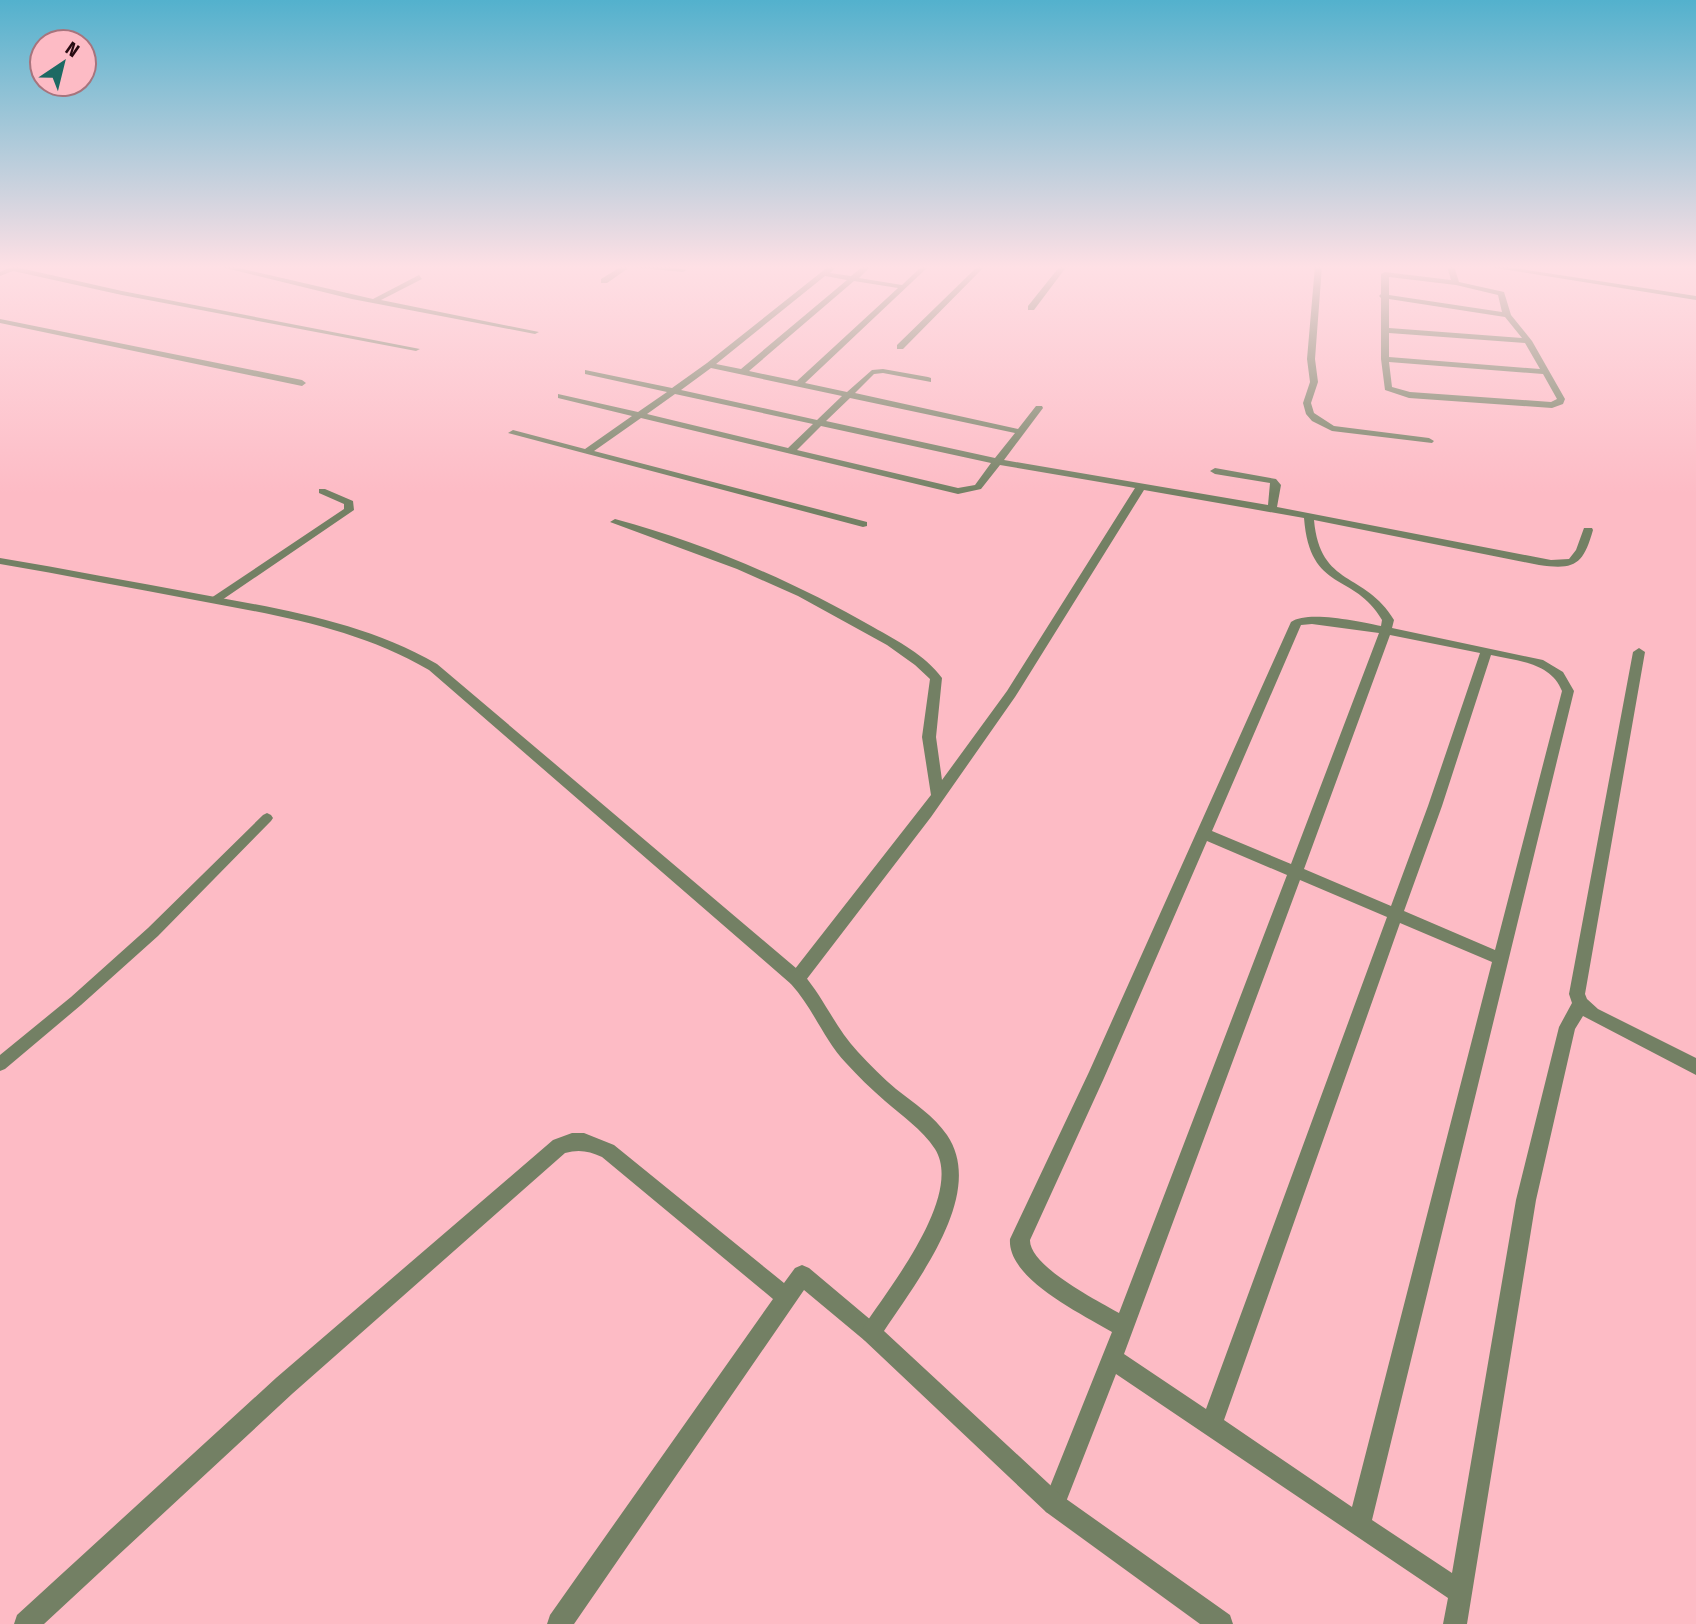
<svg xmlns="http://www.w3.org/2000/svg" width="1696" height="1624" font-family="'Fira Sans Condensed',sans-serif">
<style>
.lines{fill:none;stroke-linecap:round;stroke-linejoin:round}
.service{fill:#738064;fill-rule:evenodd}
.minor{fill:#738064;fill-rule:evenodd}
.tertiary{fill:#738064;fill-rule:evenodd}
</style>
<rect width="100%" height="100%" fill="#fdbbc5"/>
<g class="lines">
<path class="service" d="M267 813 271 815 273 818 271 821 158 936 81 1005 5 1069 0 1071V1055L71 997 148 928 263 815Z"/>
<path class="minor" d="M13 266H23L20 268 122 291 420 349 416 351 122 295 13 271 0 276V272Z
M217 266H230L373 299 419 275 422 279 381 300 539 332 535 334 352 299Z
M622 266H663L687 270 683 272 630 267 607 283H601V279Z
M829 266H837L830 273 851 276 863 266H871L859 278 902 285 922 266H929L805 383 847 392 872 370 883 369 928 377 931 378V382L883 373 874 374 855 393 1018 429 1036 406H1042L1043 408 1004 460 1268 505 1270 483 1215 474 1210 471 1215 468 1276 479 1281 485 1277 507 1551 560 1569 559 1576 550 1584 528H1592L1593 530C1583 565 1575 570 1539 565L1314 520C1320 588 1365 571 1394 620L1392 628 1543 660 1563 672 1574 691 1372 1520 1452 1573 1516 1200 1559 1027 1572 1003 1569 994 1633 652 1639 648 1645 652 1585 994 1587 999 1598 1009 1696 1058V1075L1583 1016 1575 1029 1536 1200 1467 1624H1443L1448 1598 1116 1374 1062 1512 1054 1515 1046 1512 1043 1504 1112 1332C1082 1314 1007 1279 1010 1239L1089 1072 1291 622C1308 610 1360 622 1381 626L1382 620C1354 571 1310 594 1304 518L1144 490 1015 697 931 817 803 984 797 986 791 984 789 979 791 974 931 795 922 737 930 679 915 665 887 645 798 596 737 569 610 522 615 519C704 543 793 581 873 627 898 641 925 655 942 678L936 737 942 780 1007 691 1135 488 1000 465 981 489 958 494 641 418 594 451 867 522V526L863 527 508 433 513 430 585 449 632 416 558 398V394L638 412 667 392 585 374V370L672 388 707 363ZM825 276 847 280 741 369 716 364ZM854 281 898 288 797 381 749 371ZM711 368 842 396 817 420 681 390ZM675 394 813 424 788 448 647 414ZM850 398 1015 433 995 458 826 421ZM821 426 991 463 975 485 958 488 797 450ZM1312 624 1379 633 1291 864 1212 831 1301 625ZM1390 635 1480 653 1428 806 1391 906 1304 869ZM1491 655C1517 661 1551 662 1562 691L1495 950 1404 911 1442 806ZM1207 841 1287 875 1119 1313C1098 1301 1029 1266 1030 1240L1104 1078ZM1300 880 1387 917 1206 1409 1124 1354ZM1400 923 1492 962 1352 1507 1224 1420Z
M978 266H985L903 349H897V345Z
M1060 266H1067L1034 310H1028V306Z
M1315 266H1322L1315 359 1318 382 1311 403 1314 413 1334 426 1429 438 1434 441 1432 443 1332 431 1312 421 1306 414 1303 403 1310 382 1307 359Z
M1447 266H1454L1459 282 1504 292 1511 315 1532 341 1565 399 1563 404 1552 408 1409 398 1385 390 1381 359V298L1379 296 1381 294V274L1385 272 1451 280ZM1389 277 1456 285 1498 295 1502 312 1389 295ZM1389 299 1505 317 1522 338 1389 328ZM1389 333 1525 343 1540 369 1389 357ZM1389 362 1543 374 1557 399 1551 402 1410 392 1392 387Z
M0 319 302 380 306 383 302 386 0 323Z
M319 489H325L353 501 354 510 219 602H211V598L344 509V504L319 493Z
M584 1133 614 1145 784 1283 795 1268 802 1265 809 1268 878 1326 881 1333 878 1340 871 1343 864 1340 804 1290 574 1624H547L550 1615 773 1299 602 1157C589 1151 579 1149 565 1153L292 1394 44 1624H14L17 1615 276 1378 553 1140 572 1133Z"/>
<path class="tertiary" d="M1483 266H1502L1696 296V300Z
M0 558C66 569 133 582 199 594 281 609 364 622 437 664L803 974C824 998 836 1029 858 1052 870 1065 883 1078 896 1089 914 1103 934 1116 947 1135 987 1194 916 1282 884 1331L1062 1496 1230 1615 1233 1624H1200L1046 1512 864 1340 861 1333 864 1326C889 1288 964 1195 935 1149 922 1129 902 1116 885 1101 871 1089 858 1076 846 1063 824 1040 813 1008 791 984L429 670C357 628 276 615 195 600 130 588 65 575 0 564Z"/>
</g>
<linearGradient id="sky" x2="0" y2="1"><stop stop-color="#53b1cd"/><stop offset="0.54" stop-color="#fee0e5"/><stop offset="1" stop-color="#fee0e5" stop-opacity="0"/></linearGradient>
<rect width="1696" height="494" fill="url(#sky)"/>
<g transform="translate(63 63) rotate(35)"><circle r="33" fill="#fdbbc5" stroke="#a7747d" stroke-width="2"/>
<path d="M0-5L12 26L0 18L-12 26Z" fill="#1d6963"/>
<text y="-10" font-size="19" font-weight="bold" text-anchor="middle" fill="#270a11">N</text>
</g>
</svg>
